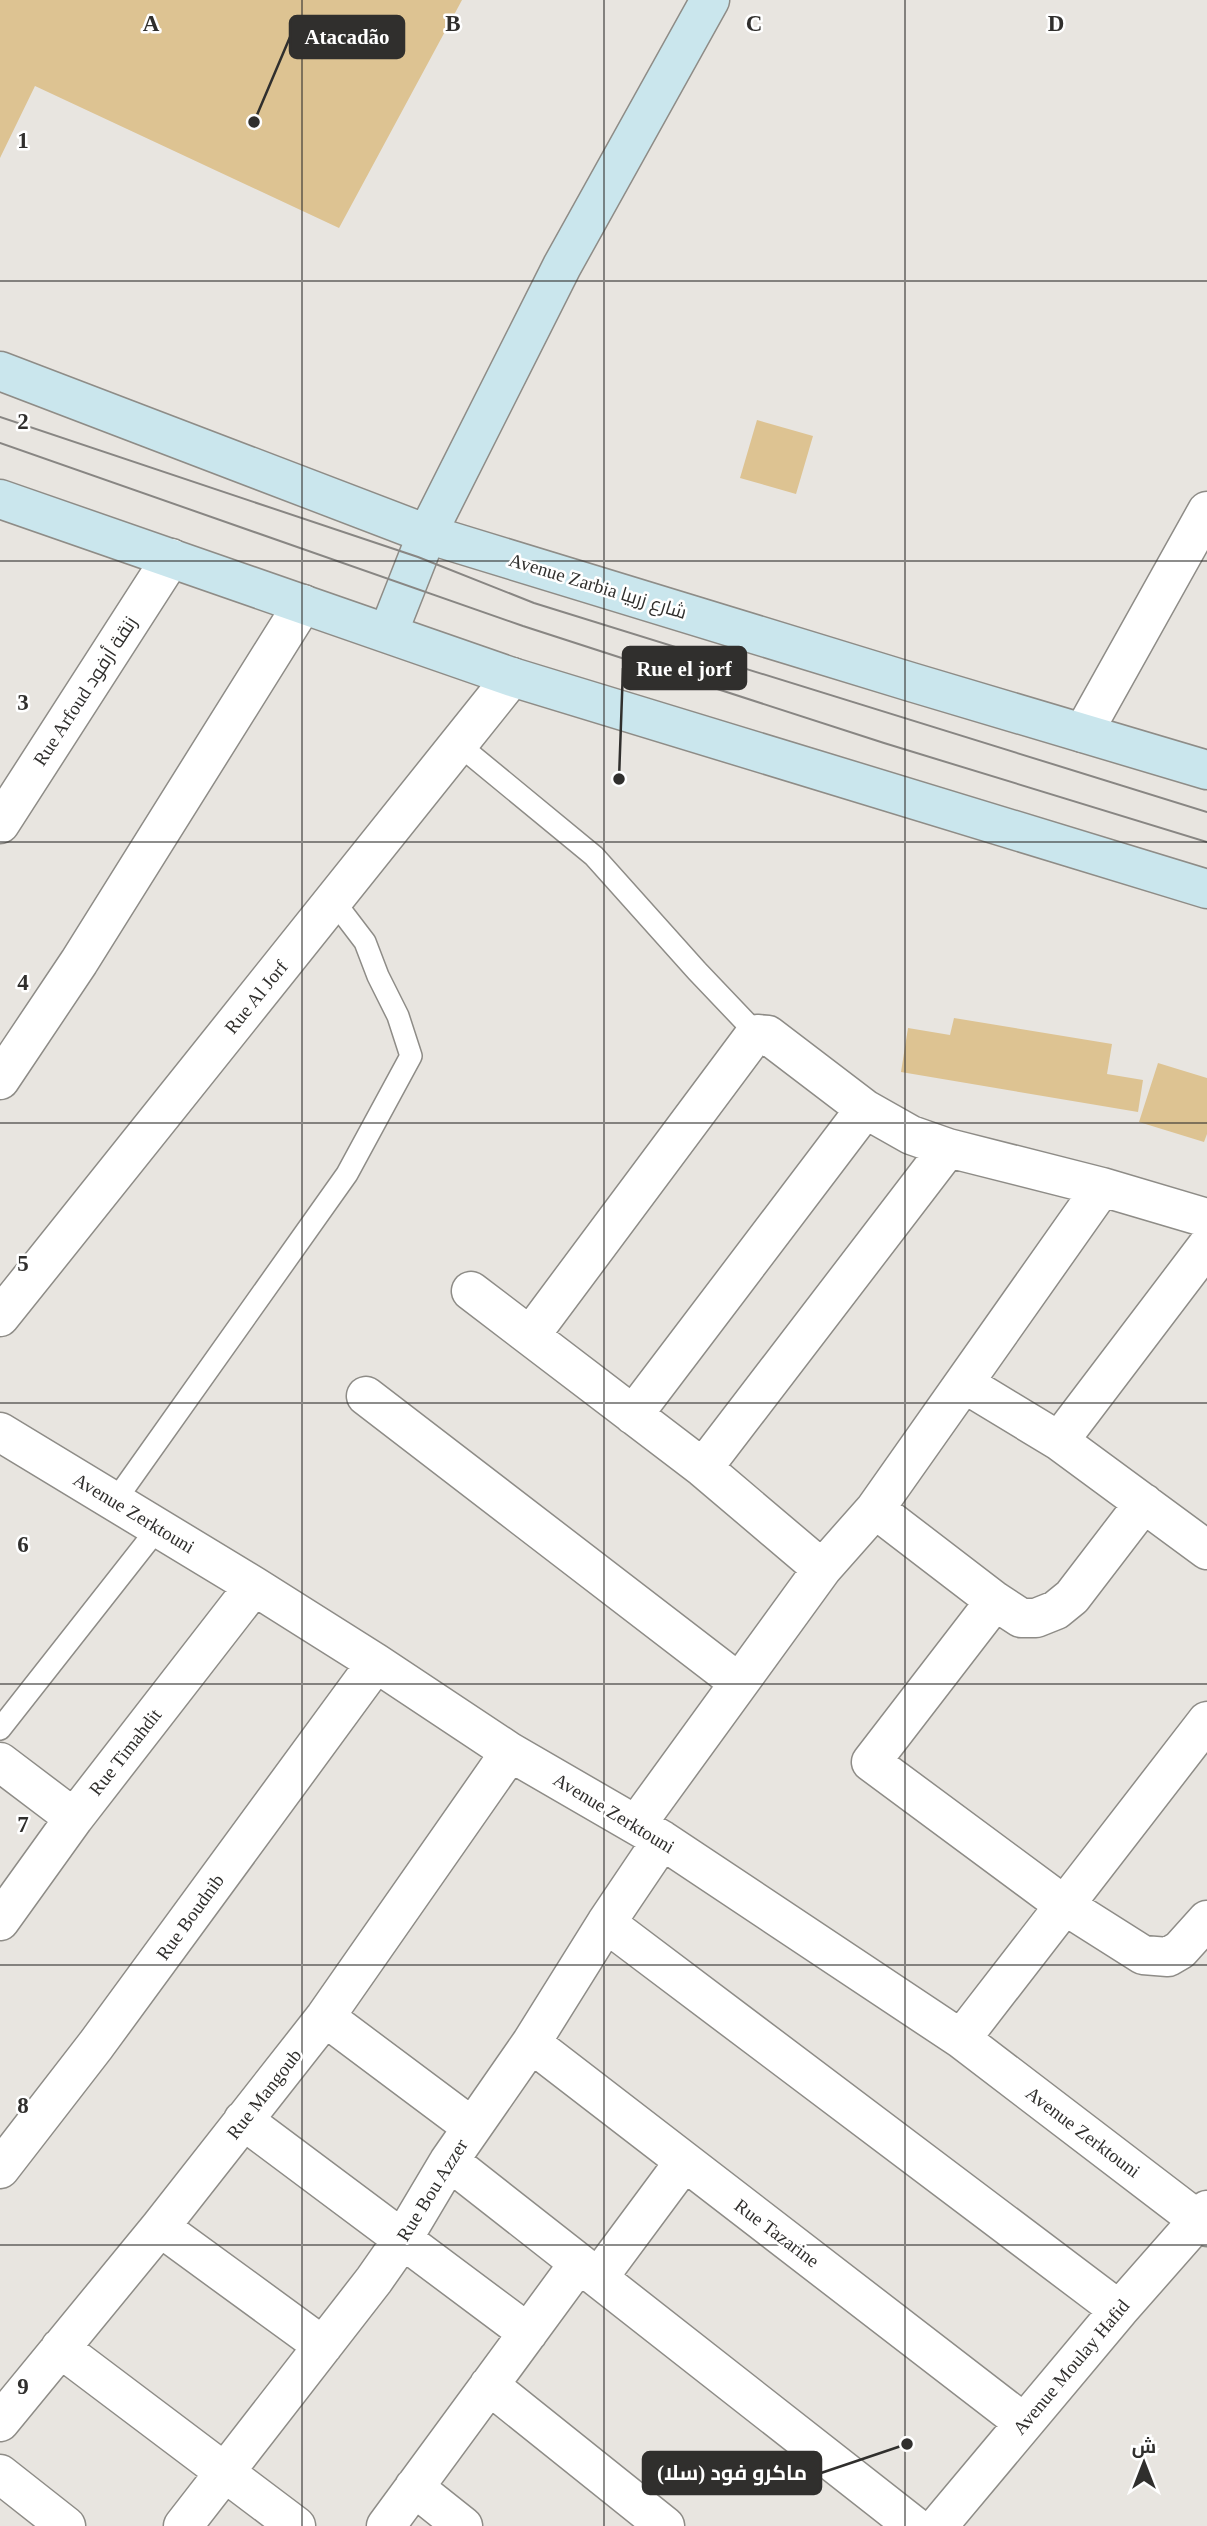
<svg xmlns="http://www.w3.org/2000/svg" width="1207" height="2526" font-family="'Times New Roman',Cairo,serif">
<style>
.building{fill:#ddc392}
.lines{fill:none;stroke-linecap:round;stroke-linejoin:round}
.lane-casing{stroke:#8e8c87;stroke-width:24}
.street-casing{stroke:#8e8c87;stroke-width:41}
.secondary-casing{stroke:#8e8c87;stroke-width:41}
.lane{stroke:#fff;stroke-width:21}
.street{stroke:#fff;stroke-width:38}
.secondary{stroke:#cae6ed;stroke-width:38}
.tram{stroke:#888683;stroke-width:2}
.grid{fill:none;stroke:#302f2d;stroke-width:2;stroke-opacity:0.55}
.labels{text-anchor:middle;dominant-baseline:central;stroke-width:5;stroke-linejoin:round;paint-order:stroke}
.street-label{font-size:19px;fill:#302f2d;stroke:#fff}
.grid-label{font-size:23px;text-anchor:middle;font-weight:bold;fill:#302f2d;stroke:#fff;stroke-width:5;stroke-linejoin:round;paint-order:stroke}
.leader{fill:none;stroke:#302f2d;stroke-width:2.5}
.callout-dot{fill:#302f2d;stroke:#fff;stroke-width:2.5}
.callout{fill:#302f2d;stroke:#302f2d;stroke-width:2.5}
.callout-label{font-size:21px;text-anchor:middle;font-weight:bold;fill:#fff}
</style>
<rect width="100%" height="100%" fill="#e8e5e0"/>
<path class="building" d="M0 0H462L339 228 35 86 0 158Z
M757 420 813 436 796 494 740 478Z
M954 1018 1112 1044 1107 1074 1143 1080 1138 1112 901 1072 908 1028 950 1035Z
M1158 1063 1207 1078V1134L1204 1142 1139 1122Z"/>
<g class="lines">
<defs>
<path id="lane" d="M458 744 594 856 697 971 757 1034
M115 1501 347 1174 411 1056 398 1016 378 976 365 942 333 900
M0 1729 158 1528"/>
<path id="street" d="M1083 733 1207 511
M0 824 171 558
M0 1080 79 962 303 604
M471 1291 703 1468 822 1569
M0 1317 512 677
M530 1336 752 1038 757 1034 768 1035 865 1109 911 1135 948 1148 1102 1187 1207 1218
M965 1384 1059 1441 1207 1550
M366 1396 738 1682
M633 1415 865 1109
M0 1432 254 1586 376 1663 510 1752 662 1840 961 2039 1207 2227
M1059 1441 1207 1246
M703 1468 948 1148
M875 1509 995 1601 1021 1618H1036L1056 1610 1072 1597 1144 1503
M995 1601 871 1762 1064 1905 1143 1955 1168 1957 1180 1950 1207 1920
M0 1762 74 1818
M636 1825 822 1569 875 1509 1102 1187
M0 1921 74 1818 254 1586
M606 1923 1119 2310
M325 2017 472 2127
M961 2039 1207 1721
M531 2043 1024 2423
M243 2120 528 2333
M449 2161 914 2526
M0 2169 96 2045 376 1663
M160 2227 323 2346
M598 2278 684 2162
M60 2348 296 2526
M489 2385 665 2526
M0 2422 160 2227 325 2017 510 1752
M0 2474 66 2526
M414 2487 463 2526
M183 2526 374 2280 402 2240 449 2161 531 2043 606 1923 662 1840
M386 2526 579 2263
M938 2526 1119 2310 1207 2210"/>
<path id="secondary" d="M0 371 427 534 911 682 1207 770
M0 499 512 677 1207 889
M388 633 427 534 562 266 710 0"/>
</defs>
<use href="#lane" class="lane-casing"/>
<use href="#street" class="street-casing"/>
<use href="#secondary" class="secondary-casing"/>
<use href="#lane" class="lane"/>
<use href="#street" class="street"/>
<use href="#secondary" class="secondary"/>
<path class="tram" d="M0 417 418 557 534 603 1207 812
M0 443 523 626 884 743 1207 842"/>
</g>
<path class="grid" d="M302 0V2526M604 0V2526M905 0V2526M0 281H1207M0 561H1207M0 842H1207M0 1123H1207M0 1403H1207M0 1684H1207M0 1965H1207M0 2245H1207"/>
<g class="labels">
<g class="street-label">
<text transform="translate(598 586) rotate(17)">Avenue Zarbia شارع زربيا</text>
<text transform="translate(85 691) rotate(-57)">Rue Arfoud زنقة أرفود</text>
<text transform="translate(256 997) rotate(-51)">Rue Al Jorf</text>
<text transform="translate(134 1513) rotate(31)">Avenue Zerktouni</text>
<text transform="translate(125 1752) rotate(-52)">Rue Timahdit</text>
<text transform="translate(614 1813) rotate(31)">Avenue Zerktouni</text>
<text transform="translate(190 1917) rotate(-54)">Rue Boudnib</text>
<text transform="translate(264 2094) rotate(-52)">Rue Mangoub</text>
<text transform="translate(1083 2132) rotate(37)">Avenue Zerktouni</text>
<text transform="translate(432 2190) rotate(-58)">Rue Bou Azzer</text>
<text transform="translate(777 2233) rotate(37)">Rue Tazarine</text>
<text transform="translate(1071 2367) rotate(-50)">Avenue Moulay Hafid</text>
</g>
</g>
<g class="grid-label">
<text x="151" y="31">A</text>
<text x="453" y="31">B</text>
<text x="754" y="31">C</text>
<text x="1056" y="31">D</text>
<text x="23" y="148">1</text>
<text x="23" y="429">2</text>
<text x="23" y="710">3</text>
<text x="23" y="990">4</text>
<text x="23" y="1271">5</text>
<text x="23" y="1552">6</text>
<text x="23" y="1832">7</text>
<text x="23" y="2113">8</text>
<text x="23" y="2394">9</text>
</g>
<path class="leader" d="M254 122L290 37M619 779L623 668M907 2444L821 2473"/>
<g class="callout-dot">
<circle cx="254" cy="122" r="7"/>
<circle cx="619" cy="779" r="7"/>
<circle cx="907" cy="2444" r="7"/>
</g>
<g class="callout">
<rect x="290" y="16" width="114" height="42" rx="7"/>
<rect x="623" y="647" width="123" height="42" rx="7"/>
<rect x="643" y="2452" width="178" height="42" rx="7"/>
</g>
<g class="callout-label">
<text x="347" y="44">Atacadão</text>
<text x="684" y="676">Rue el jorf</text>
<text x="732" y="2480">ماكرو فود (سلا)</text>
</g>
<g transform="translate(1144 2463)" stroke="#ffffff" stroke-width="5" paint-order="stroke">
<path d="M0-5L12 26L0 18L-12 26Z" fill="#302f2d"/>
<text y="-10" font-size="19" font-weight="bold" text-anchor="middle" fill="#302f2d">ش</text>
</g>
</svg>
